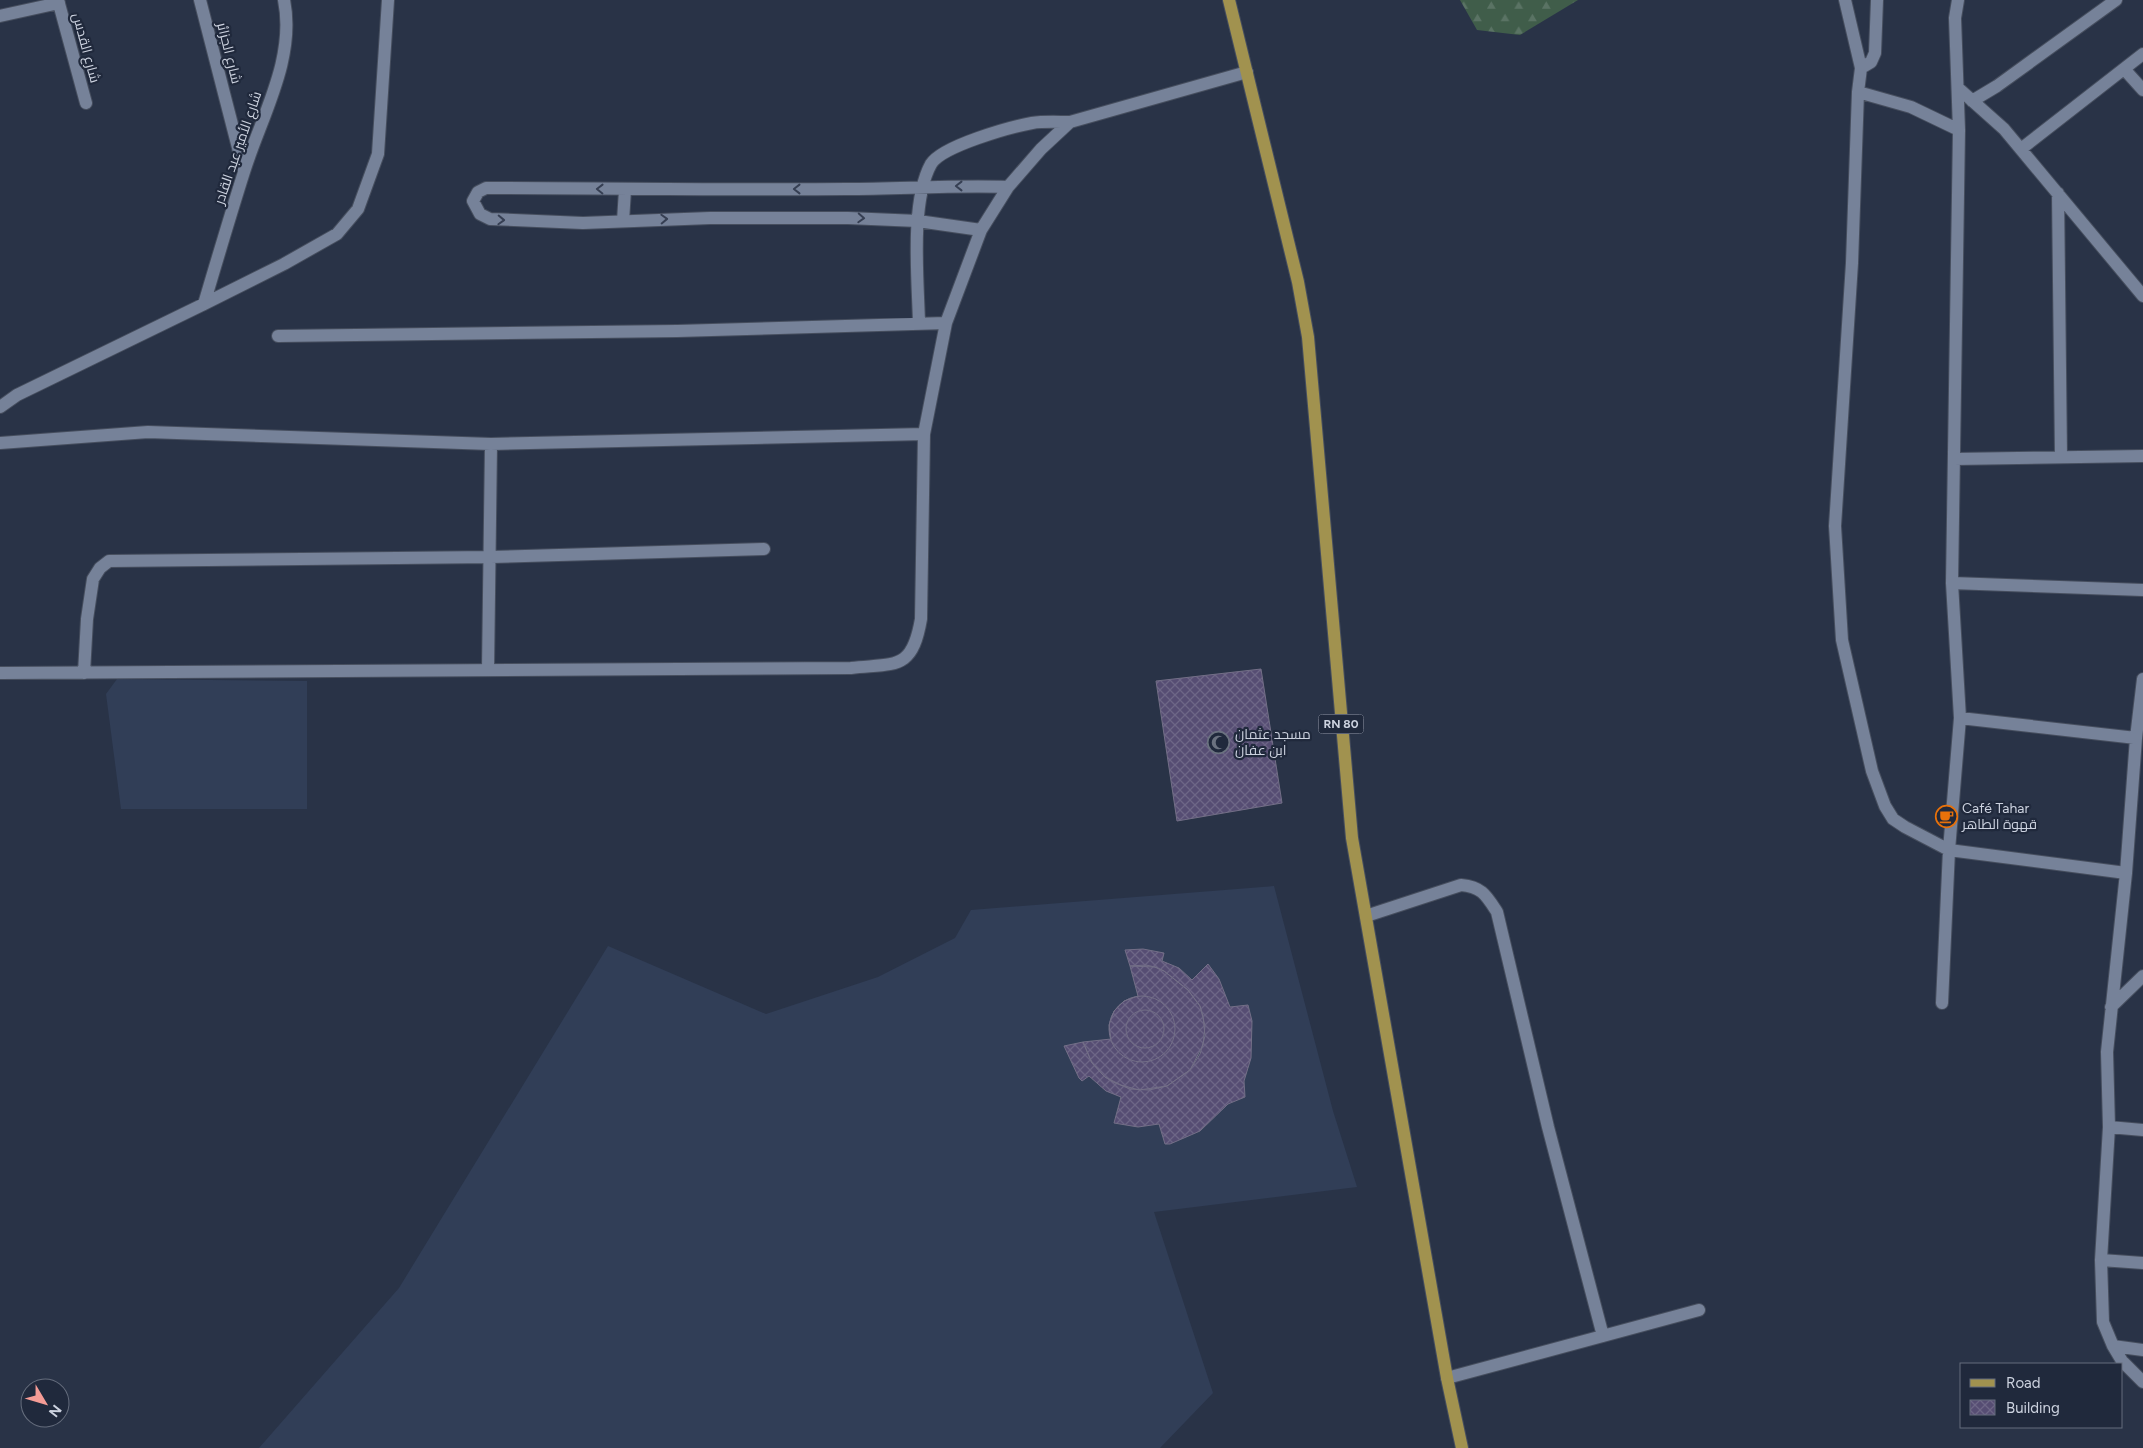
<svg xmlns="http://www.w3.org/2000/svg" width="2143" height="1448" font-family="Figtree,Cairo,sans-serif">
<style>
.built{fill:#313e57}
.forest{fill:url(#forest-firs)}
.building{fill:url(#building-cross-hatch);stroke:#736f87}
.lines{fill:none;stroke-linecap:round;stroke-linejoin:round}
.minor-casing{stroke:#464e5e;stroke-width:14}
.primary-casing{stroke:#464e5e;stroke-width:14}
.minor{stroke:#768299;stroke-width:12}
.primary{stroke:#a1924f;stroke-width:12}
.oneway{stroke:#363f53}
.labels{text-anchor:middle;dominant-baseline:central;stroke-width:4.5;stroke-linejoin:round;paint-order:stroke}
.shield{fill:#20293c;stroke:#989fae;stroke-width:1}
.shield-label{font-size:12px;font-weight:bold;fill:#ccd2df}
.street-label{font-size:14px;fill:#ccd2df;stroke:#20293c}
.poi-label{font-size:14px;fill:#ccd2df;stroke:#20293c;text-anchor:start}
</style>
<defs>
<pattern id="forest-firs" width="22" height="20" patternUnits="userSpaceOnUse" patternTransform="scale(1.25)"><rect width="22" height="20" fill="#405d4a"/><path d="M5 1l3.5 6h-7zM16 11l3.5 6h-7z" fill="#5a7364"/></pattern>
<pattern id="building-cross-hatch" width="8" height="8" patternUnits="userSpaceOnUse" patternTransform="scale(1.25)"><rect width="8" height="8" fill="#564d73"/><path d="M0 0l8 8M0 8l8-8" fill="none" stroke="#6d6686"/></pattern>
</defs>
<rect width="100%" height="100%" fill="#293347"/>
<path class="built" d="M117 679 307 681V809H121L106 694Z
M1274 886 1333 1111 1357 1187 1154 1212 1213 1393 1160 1448H259L399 1288 608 946 766 1014 878 977 955 938 971 910Z"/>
<path class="forest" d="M1460 0H1578L1520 35 1477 30Z"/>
<path class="building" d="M1261 669 1282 803 1177 821 1156 681Z
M1143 949 1164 953 1162 961 1179 968 1192 980 1208 964 1219 979 1230 1007 1248 1005 1252 1021 1251 1058 1244 1081 1245 1097 1228 1104 1200 1131 1170 1144H1165L1159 1124 1138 1127 1114 1123 1121 1097 1106 1091 1089 1076 1082 1081 1079 1078 1064 1046 1083 1042 1092 1063 1105 1077 1121 1085 1139 1090 1167 1086 1190 1070 1200 1054 1205 1036 1203 1016 1200 1006 1188 990 1164 971 1155 967 1130 966 1125 950Z
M1146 965 1155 967 1164 971 1188 990 1200 1006 1205 1026 1203 1045 1190 1070 1167 1086 1149 1090 1130 1089 1113 1082 1105 1077 1092 1063 1083 1042 1111 1039 1109 1025 1114 1011 1124 1001 1138 996 1130 966Z
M1109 1029a33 33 0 1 1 66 0a33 33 0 1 1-66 0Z
M1126 1029a19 19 0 1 1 38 0a19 19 0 1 1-38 0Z"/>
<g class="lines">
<defs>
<path id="minor" d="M58 0 86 103
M200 0 244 171
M1845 0 1861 68 1858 92 1911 107 1959 130
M0 16 59 3
M1861 68 1871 62 1875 53 1877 0
M2125 70 2143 90
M1958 88 2004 129 2143 296
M1858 92 1852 263 1835 526 1842 640 1872 771 1885 806 1893 819 1905 827 1949 850 2126 873
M1972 101 1997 86 2116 0
M2021 149 2143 54
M2058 193 2061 457
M623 221 625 190
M981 230 918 221 848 218H710L583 223 490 219 480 214 473 201 478 192 486 188C606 188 726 190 846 189 900 189 954 185 1008 187
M204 304C217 260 230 216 244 172 261 117 296 59 284 0
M919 323C918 280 910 202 931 164 942 146 1010 127 1032 123 1044 121 1058 122 1070 122
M278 336 677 331 946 323
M0 407 17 395 204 304 284 264 337 234 358 209 378 154 388 0
M0 443 148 432 491 444 924 434
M1954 459 2143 456
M1952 583 2143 590
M488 670 491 444
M0 673 851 668C896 663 912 671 921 619L924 434 946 323 981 230 1008 187 1041 149 1070 122 1247 72
M84 673 87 619 93 579 100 568 109 561 491 557 764 549
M2143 679 2136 738 2126 873 2107 1052 2109 1127 2101 1260 2103 1322 2113 1346 2122 1361 2143 1382
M1960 718 2136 738
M1366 916 1461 885C1482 887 1486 895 1497 912L1548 1127 1603 1336
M1942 1003 1949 850 1960 718 1952 583 1959 130 1955 18 1958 0
M2111 1007 2143 976
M2109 1127 2143 1130
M2101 1260 2143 1263
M2113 1346 2143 1350
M1447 1378 1699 1310"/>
<path id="primary" d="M1229 0 1298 282 1308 337 1352 838 1447 1378 1462 1448"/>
</defs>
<use href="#minor" class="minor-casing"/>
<use href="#primary" class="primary-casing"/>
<use href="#minor" class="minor"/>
<use href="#primary" class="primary"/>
</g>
<defs><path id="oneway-chevron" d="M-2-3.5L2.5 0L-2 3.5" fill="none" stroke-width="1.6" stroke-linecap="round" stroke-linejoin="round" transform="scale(1.25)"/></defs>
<g class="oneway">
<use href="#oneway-chevron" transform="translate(959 186) rotate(180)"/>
<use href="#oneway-chevron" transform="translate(600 189) rotate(-179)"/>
<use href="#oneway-chevron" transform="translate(797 189) rotate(180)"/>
<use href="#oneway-chevron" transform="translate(861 218) rotate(3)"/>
<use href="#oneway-chevron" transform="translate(664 219) rotate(-2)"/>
<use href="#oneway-chevron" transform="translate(501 220) rotate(2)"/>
</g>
<defs>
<symbol id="mosque-ring" viewBox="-11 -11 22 22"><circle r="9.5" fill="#20293c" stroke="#6b7280" stroke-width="1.5"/><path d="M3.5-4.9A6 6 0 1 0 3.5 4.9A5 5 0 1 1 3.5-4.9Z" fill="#6b7280"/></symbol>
<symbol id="cafe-ring" viewBox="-11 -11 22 22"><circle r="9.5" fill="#20293c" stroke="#e8710a" stroke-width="1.5"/><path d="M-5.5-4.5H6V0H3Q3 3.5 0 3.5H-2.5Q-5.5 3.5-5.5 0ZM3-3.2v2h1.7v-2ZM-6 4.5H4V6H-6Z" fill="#e8710a"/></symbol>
</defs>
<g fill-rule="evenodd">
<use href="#mosque-ring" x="1206" y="730" width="25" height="25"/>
<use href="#cafe-ring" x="1934" y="804" width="25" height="25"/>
</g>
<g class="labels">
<rect class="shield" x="1318.5" y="714.5" width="45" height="19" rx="4"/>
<g class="shield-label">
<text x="1341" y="724">RN 80</text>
</g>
<g class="street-label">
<text transform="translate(86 48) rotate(75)">شارع القدس</text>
<text transform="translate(229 53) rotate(76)">شارع الجزائر</text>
<text transform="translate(238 148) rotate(-71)">شارع الأمير عبد القادر</text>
</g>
<g class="poi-label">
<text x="1235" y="734">مسجد عثمان<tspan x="1235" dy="16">ابن عفان</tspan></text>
<text x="1962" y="808">Café Tahar<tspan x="1962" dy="16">قهوة الطاهر</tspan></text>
</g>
</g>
<rect x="1960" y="1363" width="162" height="65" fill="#20293c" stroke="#656d7d"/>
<rect x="1970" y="1379" width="25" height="8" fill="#a1924f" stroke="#656d7d"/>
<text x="2006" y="1388" font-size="15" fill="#ccd2df">Road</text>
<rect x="1970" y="1400" width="25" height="15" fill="url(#building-cross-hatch)" stroke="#656d7d"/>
<text x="2006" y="1413" font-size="15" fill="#ccd2df">Building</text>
<g transform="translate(45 1403) rotate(128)"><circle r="24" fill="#20293c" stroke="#656d7d"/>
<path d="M0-4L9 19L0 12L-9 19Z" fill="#f59c96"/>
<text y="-8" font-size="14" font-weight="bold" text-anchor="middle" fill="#ccd2df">N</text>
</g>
</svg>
